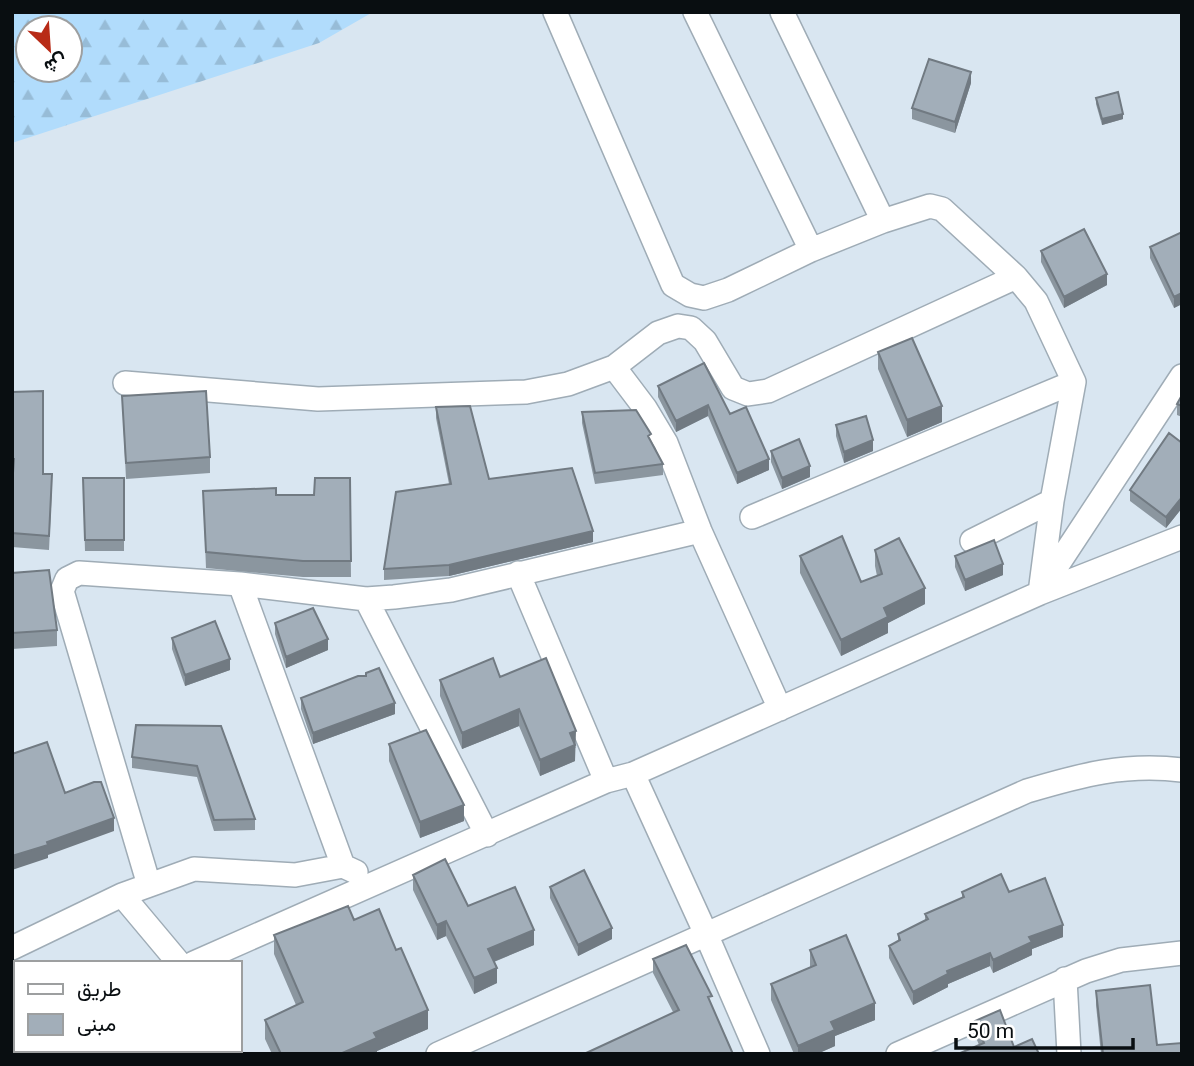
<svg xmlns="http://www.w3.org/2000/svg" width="1194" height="1066" font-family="Roboto,Vazirmatn,sans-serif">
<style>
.forest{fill:url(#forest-firs);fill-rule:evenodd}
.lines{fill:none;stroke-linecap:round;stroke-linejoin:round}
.minor-casing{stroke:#9facb6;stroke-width:26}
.minor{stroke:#fff;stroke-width:23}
.wall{fill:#8b969f}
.shaded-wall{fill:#717a82}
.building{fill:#a2aeb9;stroke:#717a82;stroke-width:2}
</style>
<defs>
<pattern id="forest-firs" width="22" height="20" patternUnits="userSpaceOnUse" patternTransform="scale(1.75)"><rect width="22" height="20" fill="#b1dcfc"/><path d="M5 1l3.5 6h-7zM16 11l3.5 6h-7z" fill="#97bcd7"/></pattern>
</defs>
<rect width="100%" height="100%" fill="#d9e6f1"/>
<path class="forest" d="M12 12H373L319 43 12 143ZM28 28H70V70H28Z"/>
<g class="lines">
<defs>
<path id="minor" d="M555 12 673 285 690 295 704 298 728 290 811 250 883 221 930 206 942 209 1016 277
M695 12 811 250
M782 12 883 221
M614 367 658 333 678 326 691 328 705 341 733 388 748 394 768 391 1016 277 1036 301 1074 382 1052 501 1040 593
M125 383 318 399 526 392 568 384 614 367 645 408 666 443 700 531 780 709
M752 517 1074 382
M972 541 1052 501
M518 573 606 781
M240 584 343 866
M1043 587 1182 376
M366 599 487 835
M633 774 706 934 758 1054
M149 885 62 591 67 579 79 573 240 584 366 599 394 597 451 590 700 531
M122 895 194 869 295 875 343 866 356 872
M12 948 122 895 179 963
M194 963 606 781 633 774 1040 593 1182 537
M1065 979 1069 1054
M222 1050 224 1054
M59 1054H61
M438 1054 1027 791C1081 775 1125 763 1182 770
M898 1054 1086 971 1121 960 1182 953"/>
</defs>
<use href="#minor" class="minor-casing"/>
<use href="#minor" class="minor"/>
</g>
<path class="wall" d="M971 83 955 133 912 119V108Z
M1096 98 1123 119 1102 125 1096 104Z
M1182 232V304L1174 308 1150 258V247Z
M1041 251 1107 285 1064 308 1041 262Z
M878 352 942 422 907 437 878 369Z
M658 386 730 414 769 470 737 484 708 416 676 432 658 397Z
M12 392 43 474 52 488 49 550 12 547Z
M1182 395V417L1177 415V404Z
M122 396 210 457V473L126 479Z
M436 407 489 479 593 542 449 576 384 580V569L449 484 436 418Z
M582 412 651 442 663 464V475L595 484 582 423Z
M836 425 873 451 844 463 836 436Z
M1182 443V508L1166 528 1130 501V490Z
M771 451 810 477 782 489 771 462Z
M83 478H124V551H85Z
M350 478 351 577H303L206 568 203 491 276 495H314Z
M875 550 925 604 888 623V633L841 656 800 573V556L861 582 877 576 875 566Z
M955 556 1003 575 965 591 955 567Z
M12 573 57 630V646L12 649Z
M275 623 328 650 286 668 275 634Z
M172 638 230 670 185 686 172 649Z
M500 677 576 747 575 748V761L540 776 519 726 462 749 440 696V680Z
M301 698 395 714 313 744 301 709Z
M221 726 255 819V830L214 831 197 777 132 768V757Z
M389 744 464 821 420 838 389 761Z
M413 875 468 906 534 945 494 962 497 983 474 994 446 936 437 940 413 890Z
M550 887 612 939 578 956 550 898Z
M962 892H1009L1063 937 1032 949V955L993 973 990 966 948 984V987L913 1005 889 958V946L898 941V934L925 921V914L962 898Z
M354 920 428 1029 377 1051V1054H272L265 1039V1020L296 1005 274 954V935Z
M810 950 875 1020 835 1036V1046L817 1054H794L771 1000V984L810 967Z
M653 959 712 1005 673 1012 653 973Z
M1096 991 1157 1045 1182 1054H1101L1096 1005Z
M975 1021 1014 1047 979 1045 975 1035Z"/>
<path class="shaded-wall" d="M971 72V83L955 133V122Z
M1123 114V119L1102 125V119Z
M1107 274V285L1064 308V297Z
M1182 293V304L1174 308V297Z
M708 405V416L676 432V421Z
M942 406V422L907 437V420Z
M873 440V451L844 463V452Z
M769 459V470L737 484V473Z
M810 466V477L782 489V478Z
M1182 497V508L1166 528V517Z
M593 531V542L449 576V565Z
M1003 564V575L965 591V580Z
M925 588V604L888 623V633L841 656V640L884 608Z
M328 639V650L286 668V657Z
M230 659V670L185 686V675Z
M395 703V714L313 744V733Z
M519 709V726L462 749V733Z
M576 731 575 761 540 776V760L570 733Z
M464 805V821L420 838V822Z
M114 818V831L48 855V858L12 870V856L47 842Z
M446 921V936L437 940V925Z
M1063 925V937L1032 949V955L993 973V960L1029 937Z
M612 928V939L578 956V945Z
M534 930V945L488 964V949Z
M990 953V966L948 984V987L913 1005V992L947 971Z
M497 968V983L474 994V978Z
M875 1003V1020L835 1036V1046L817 1054H798V1046L831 1022Z
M428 1010V1029L377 1051V1054H340L374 1033Z
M16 1028V1039L12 1041V1030Z"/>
<path class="building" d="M929 59 971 72 955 122 912 108Z
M1118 92 1123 114 1102 119 1096 98Z
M1084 229 1107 274 1064 297 1041 251Z
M1182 232V293L1174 297 1150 247Z
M912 338 942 406 907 420 878 352Z
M704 363 730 414 746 407 769 459 737 473 708 405 676 421 658 386Z
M43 391V474H52L49 536 12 533V487L14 459H12V392Z
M206 391 210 457 126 463 122 396Z
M1182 395V406L1177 404Z
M470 406 489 479 572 468 593 531 449 565 384 569 396 492 451 484 436 407Z
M636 410 651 434 648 436 663 464 595 473 582 412Z
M866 416 873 440 844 452 836 425Z
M1169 433 1182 443V497L1166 517 1130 490Z
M799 439 810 466 782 478 771 451Z
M83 478H124V540H85Z
M315 478H350L351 561H303L206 552 203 491 276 488V495H314Z
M842 536 861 582 882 574 875 550 899 538 925 588 884 608 888 617 841 640 800 556Z
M994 540 1003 564 965 580 955 556Z
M49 570 57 630 12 633V573Z
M313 608 328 639 286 657 275 623Z
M215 621 230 659 185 675 172 638Z
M493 658 500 677 546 658 576 731 570 733 575 745 540 760 519 709 462 733 440 680Z
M379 668 395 703 313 733 301 698 358 676H366V673Z
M136 725 221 726 255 819 214 820 197 766 132 757Z
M426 730 464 805 420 822 389 744Z
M47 742 65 793 94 782H101L114 818 47 842 48 845 12 856V754Z
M445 859 468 906 515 887 534 930 488 949 497 968 474 978 446 921 437 925 413 875Z
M584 870 612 928 578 945 550 887Z
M1001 874 1009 892 1045 878 1063 925 1029 937 1032 942 993 960 990 953 947 971 948 974 913 992 889 946 900 940 898 934 928 919 925 914 964 897 962 892Z
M348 906 354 920 379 909 396 950 401 948 428 1010 374 1033 377 1038 340 1054H281L265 1020 303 1002 274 935Z
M846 935 875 1003 831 1022 835 1030 798 1046 771 984 816 965 810 950Z
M686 945 712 996 708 997 733 1054H584L679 1010 653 959Z
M1150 985 1157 1045 1182 1043V1054H1103L1096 991Z
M16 991V1028L12 1030V992Z
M1000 1010 1014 1047 1032 1039 1039 1054H958L984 1043 975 1021Z"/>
<rect width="1194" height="1066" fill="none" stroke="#090e11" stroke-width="28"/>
<rect x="14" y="961" width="228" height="91" fill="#ffffff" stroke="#9d9fa0" stroke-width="2"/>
<rect x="28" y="984" width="35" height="10" fill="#ffffff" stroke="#9d9fa0" stroke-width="2"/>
<text x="77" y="996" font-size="21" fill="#090e11">طريق</text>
<rect x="28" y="1014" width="35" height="21" fill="#a2aeb9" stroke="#9d9fa0" stroke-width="2"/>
<text x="77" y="1031" font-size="21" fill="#090e11">مبنى</text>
<g transform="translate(49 49) rotate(155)"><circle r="33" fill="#ffffff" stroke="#9d9fa0" stroke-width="2"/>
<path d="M0-5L12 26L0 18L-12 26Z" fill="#b82b17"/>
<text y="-10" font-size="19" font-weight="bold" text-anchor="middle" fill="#090e11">ش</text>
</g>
<path d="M956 1038v10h177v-10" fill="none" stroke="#090e11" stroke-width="3.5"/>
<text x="967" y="1038" font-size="21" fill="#090e11" stroke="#ffffff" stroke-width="5" paint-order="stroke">50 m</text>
</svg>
